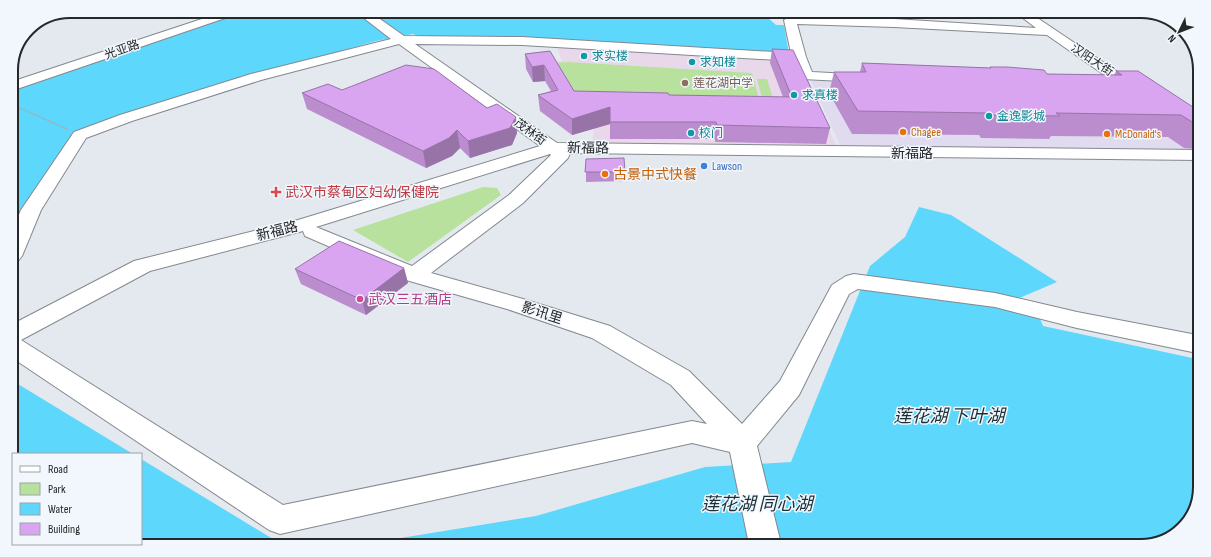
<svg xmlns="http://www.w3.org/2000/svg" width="1211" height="557" font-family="'Sofia Sans Condensed','Noto Sans SC',sans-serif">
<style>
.commercial{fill:#e1dbf0}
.education{fill:#e9d8ea}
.green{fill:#b7e19d}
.water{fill:#5dd7fc}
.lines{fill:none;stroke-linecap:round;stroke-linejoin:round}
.minor-casing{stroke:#83898e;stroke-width:2}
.path{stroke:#a6aaaf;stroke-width:1.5;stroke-dasharray:1.5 1;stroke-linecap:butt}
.minor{fill:#fff;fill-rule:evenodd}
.wall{fill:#bb8dce}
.shaded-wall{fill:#9873a8}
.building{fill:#d9a4f0;stroke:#9873a8}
.culture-dot{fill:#0f9aa8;stroke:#f1f7fc;stroke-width:1.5}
.education-dot{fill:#8d6e63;stroke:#f1f7fc;stroke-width:1.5}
.food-dot{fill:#e8710a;stroke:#f1f7fc;stroke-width:1.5}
.shop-dot{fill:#3f7fe0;stroke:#f1f7fc;stroke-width:1.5}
.health-dot{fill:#e0444e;stroke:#f1f7fc;stroke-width:1.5}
.hotel-dot{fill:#d1479c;stroke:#f1f7fc;stroke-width:1.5}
.labels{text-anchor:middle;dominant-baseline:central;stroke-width:3;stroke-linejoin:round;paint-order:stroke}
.far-street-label{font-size:12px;fill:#252729;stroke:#f1f7fc}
.far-culture-label{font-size:12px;fill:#0d838f;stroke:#f1f7fc;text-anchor:start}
.far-education-label{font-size:12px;fill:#785e54;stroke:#f1f7fc;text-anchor:start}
.far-food-label{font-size:12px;fill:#c56008;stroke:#f1f7fc;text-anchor:start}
.far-shop-label{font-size:12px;fill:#366cbe;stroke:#f1f7fc;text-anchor:start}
.street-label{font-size:14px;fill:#252729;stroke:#f1f7fc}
.food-label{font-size:14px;fill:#c56008;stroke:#f1f7fc;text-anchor:start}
.health-label{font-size:14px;fill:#be3a42;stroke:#f1f7fc;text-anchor:start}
.hotel-label{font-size:14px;fill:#b23c85;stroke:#f1f7fc;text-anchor:start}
.near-water-label{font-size:18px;font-style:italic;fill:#1b3037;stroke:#f1f7fc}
.rim{fill:none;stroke:#252729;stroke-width:2}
</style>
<rect width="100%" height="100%" fill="#e3e9ef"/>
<path class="commercial" d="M811 81 1131 87 1199 133V155L843 152Z"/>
<path class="education" d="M557 47 798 62 837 147 592 144 594 129 574 115 551 62 562 61Z"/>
<path class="green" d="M568 62 752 73 762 110 579 105 554 63Z
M757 79H767L775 105H764Z
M483 187 497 188 501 195 408 262 353 230Z"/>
<path class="water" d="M244 12 755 14 767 17 776 25H784L789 54 423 38 413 34 376 41 243 79 81 130 11 240V90Z
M919 207 951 215 1057 282 1017 299 1034 304 1043 326 1197 359 1195 510 1174 536 1141 546 370 543 536 516 705 467 791 462 870 266 905 237Z
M11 380 13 381 133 454H13V496L11 491Z
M141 459 273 539 278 542H141Z"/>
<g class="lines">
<defs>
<path id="minor" d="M70 11H105L99 14 62 17 58 16Z
M223 12H239L237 14 11 91V82Z
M356 12H370L404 36 522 37 791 53 784 20 790 17 894 19 1036 28 1019 15H1033L1143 89 1145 92 1143 95H1133L1047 35 894 27 797 24 806 57 812 72 868 75 870 78 868 81 863 82 802 79 794 61 522 45 415 44 557 143 1199 150V160L570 153 568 158 523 203 431 273 523 299 610 326 689 371 742 424 780 381 832 285 846 276 854 274 995 293 1077 312 1197 335V353L1077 328 995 307 858 289 849 294 799 395 757 446 781 544H749L730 452 692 443 280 534 269 530 11 357V325L134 261 298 220 540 146 399 44 261 80 132 121 86 138 41 210 22 256 18 261 11 262V233L21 210 74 132 120 115 251 74 391 39ZM550 154 551 155 509 195 412 266 316 227ZM303 231 305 236 406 280 507 309 592 338 671 385 707 424 692 421 283 505 21 340 150 271Z"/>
</defs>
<use href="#minor" class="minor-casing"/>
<path class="path" d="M11 104 67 129"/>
<use href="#minor" class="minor"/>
</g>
<path class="wall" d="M772 49 830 128 826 144 715 142V139H610V124L572 135 540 111 538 95 551 91 545 81 533 82 526 69 525 54 550 51 574 91 669 95 783 97 770 63Z
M862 63 989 68 990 67 1047 74 1114 75 1116 71 1199 111V149L1184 148 1168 137 1051 136 1049 139 981 138 979 135 852 134 829 93 834 72H860Z
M342 90 517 133 512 145 470 158 460 148 452 156 426 168 307 109 302 93Z
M586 159 625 172V181L586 182Z
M404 268 408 283 366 315 301 284 295 269Z"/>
<path class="shaded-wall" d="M544 65 545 81 533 82 532 67Z
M610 107V124L572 135V119Z
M516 117 517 133 512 145 470 158 468 141Z
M457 130 460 148 452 156 426 168 423 151Z
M404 268 408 283 366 315 362 300Z"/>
<path class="building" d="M772 49 793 50 830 128 717 125 716 122H610V107L572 119 538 95 558 90 544 65 532 67 525 54 550 51 574 91 668 93 669 95 792 97Z
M862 63 991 68 990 67H1007L1044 70 1047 74 1122 75 1116 71H1138L1199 111V125H1197L1181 115 1056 113 1060 116 990 115 987 113 858 111 834 72H866Z
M406 65 434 69 487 108 497 104 516 117 510 128 468 141 457 130 449 138 423 151 302 93 328 84 342 90Z
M624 158 625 172H585L586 159Z
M339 241 404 268 362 300 295 269Z"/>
<g class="culture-dot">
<circle cx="584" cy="56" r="4"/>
<circle cx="692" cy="62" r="4"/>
<circle cx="794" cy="95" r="4"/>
<circle cx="989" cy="116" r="4"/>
<circle cx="691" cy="133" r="4"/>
</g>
<circle class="education-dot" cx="685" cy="83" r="4"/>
<g class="food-dot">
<circle cx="903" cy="132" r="4"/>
<circle cx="1107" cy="134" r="4"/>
<circle cx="605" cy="174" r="4"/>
</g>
<circle class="shop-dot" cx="704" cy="166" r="4"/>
<path class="health-dot" d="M274 186h4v4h4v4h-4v4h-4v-4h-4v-4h4z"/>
<circle class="hotel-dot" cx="360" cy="299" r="4"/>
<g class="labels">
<g class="far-street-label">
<text transform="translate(122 50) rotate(-19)">光亚路</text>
<text transform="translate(1092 60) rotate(34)">汉阳大街</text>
<text transform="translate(530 132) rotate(36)">茂林街</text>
</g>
<g class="far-culture-label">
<text x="592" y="56">求实楼</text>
<text x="700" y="62">求知楼</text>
<text x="802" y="95">求真楼</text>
<text x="997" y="116">金逸影城</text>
<text x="699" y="133">校门</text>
</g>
<g class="far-education-label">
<text x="693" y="83">莲花湖中学</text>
</g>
<g class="far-food-label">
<text x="911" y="132">Chagee</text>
<text x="1115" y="134">McDonald's</text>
</g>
<g class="far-shop-label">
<text x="712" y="166">Lawson</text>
</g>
<g class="street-label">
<text transform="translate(588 148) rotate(1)">新福路</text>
<text x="912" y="153">新福路</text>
<text transform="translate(277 231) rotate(-14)">新福路</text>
<text transform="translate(542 313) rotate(18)">影讯里</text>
</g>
<g class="food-label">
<text x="613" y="174">古景中式快餐</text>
</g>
<g class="health-label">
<text x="285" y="192">武汉市蔡甸区妇幼保健院</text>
</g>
<g class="hotel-label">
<text x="368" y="299">武汉三五酒店</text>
</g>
<g class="near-water-label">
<text x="949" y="416">莲花湖 下叶湖</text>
<text x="757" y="504">莲花湖 同心湖</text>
</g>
</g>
<path d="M0 0H1211V557H0ZM70 18H1141A52 52 0 0 1 1193 70V487A52 52 0 0 1 1141 539H70A52 52 0 0 1 18 487V70A52 52 0 0 1 70 18Z" fill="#f1f7fc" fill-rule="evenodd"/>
<path class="rim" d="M70 18H1141A52 52 0 0 1 1193 70V487A52 52 0 0 1 1141 539H70A52 52 0 0 1 18 487V70A52 52 0 0 1 70 18Z"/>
<rect x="12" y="453" width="130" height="92" fill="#f1f7fc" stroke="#9fa4a8"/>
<rect x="20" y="466" width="20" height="6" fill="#ffffff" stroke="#9fa4a8"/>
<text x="48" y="473" font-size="12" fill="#252729">Road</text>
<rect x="20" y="483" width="20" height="12" fill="#b7e19d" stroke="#9fa4a8"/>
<text x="48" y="493" font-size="12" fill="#252729">Park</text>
<rect x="20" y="503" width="20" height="12" fill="#5dd7fc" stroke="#9fa4a8"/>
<text x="48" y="513" font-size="12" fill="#252729">Water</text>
<rect x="20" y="523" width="20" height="12" fill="#d9a4f0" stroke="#9fa4a8"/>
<text x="48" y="533" font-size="12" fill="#252729">Building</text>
<g transform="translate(1179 32) rotate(227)" stroke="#f1f7fc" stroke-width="3" paint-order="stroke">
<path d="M0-3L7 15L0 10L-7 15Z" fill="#252729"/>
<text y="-6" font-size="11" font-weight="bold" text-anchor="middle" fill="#252729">N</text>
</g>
</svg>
